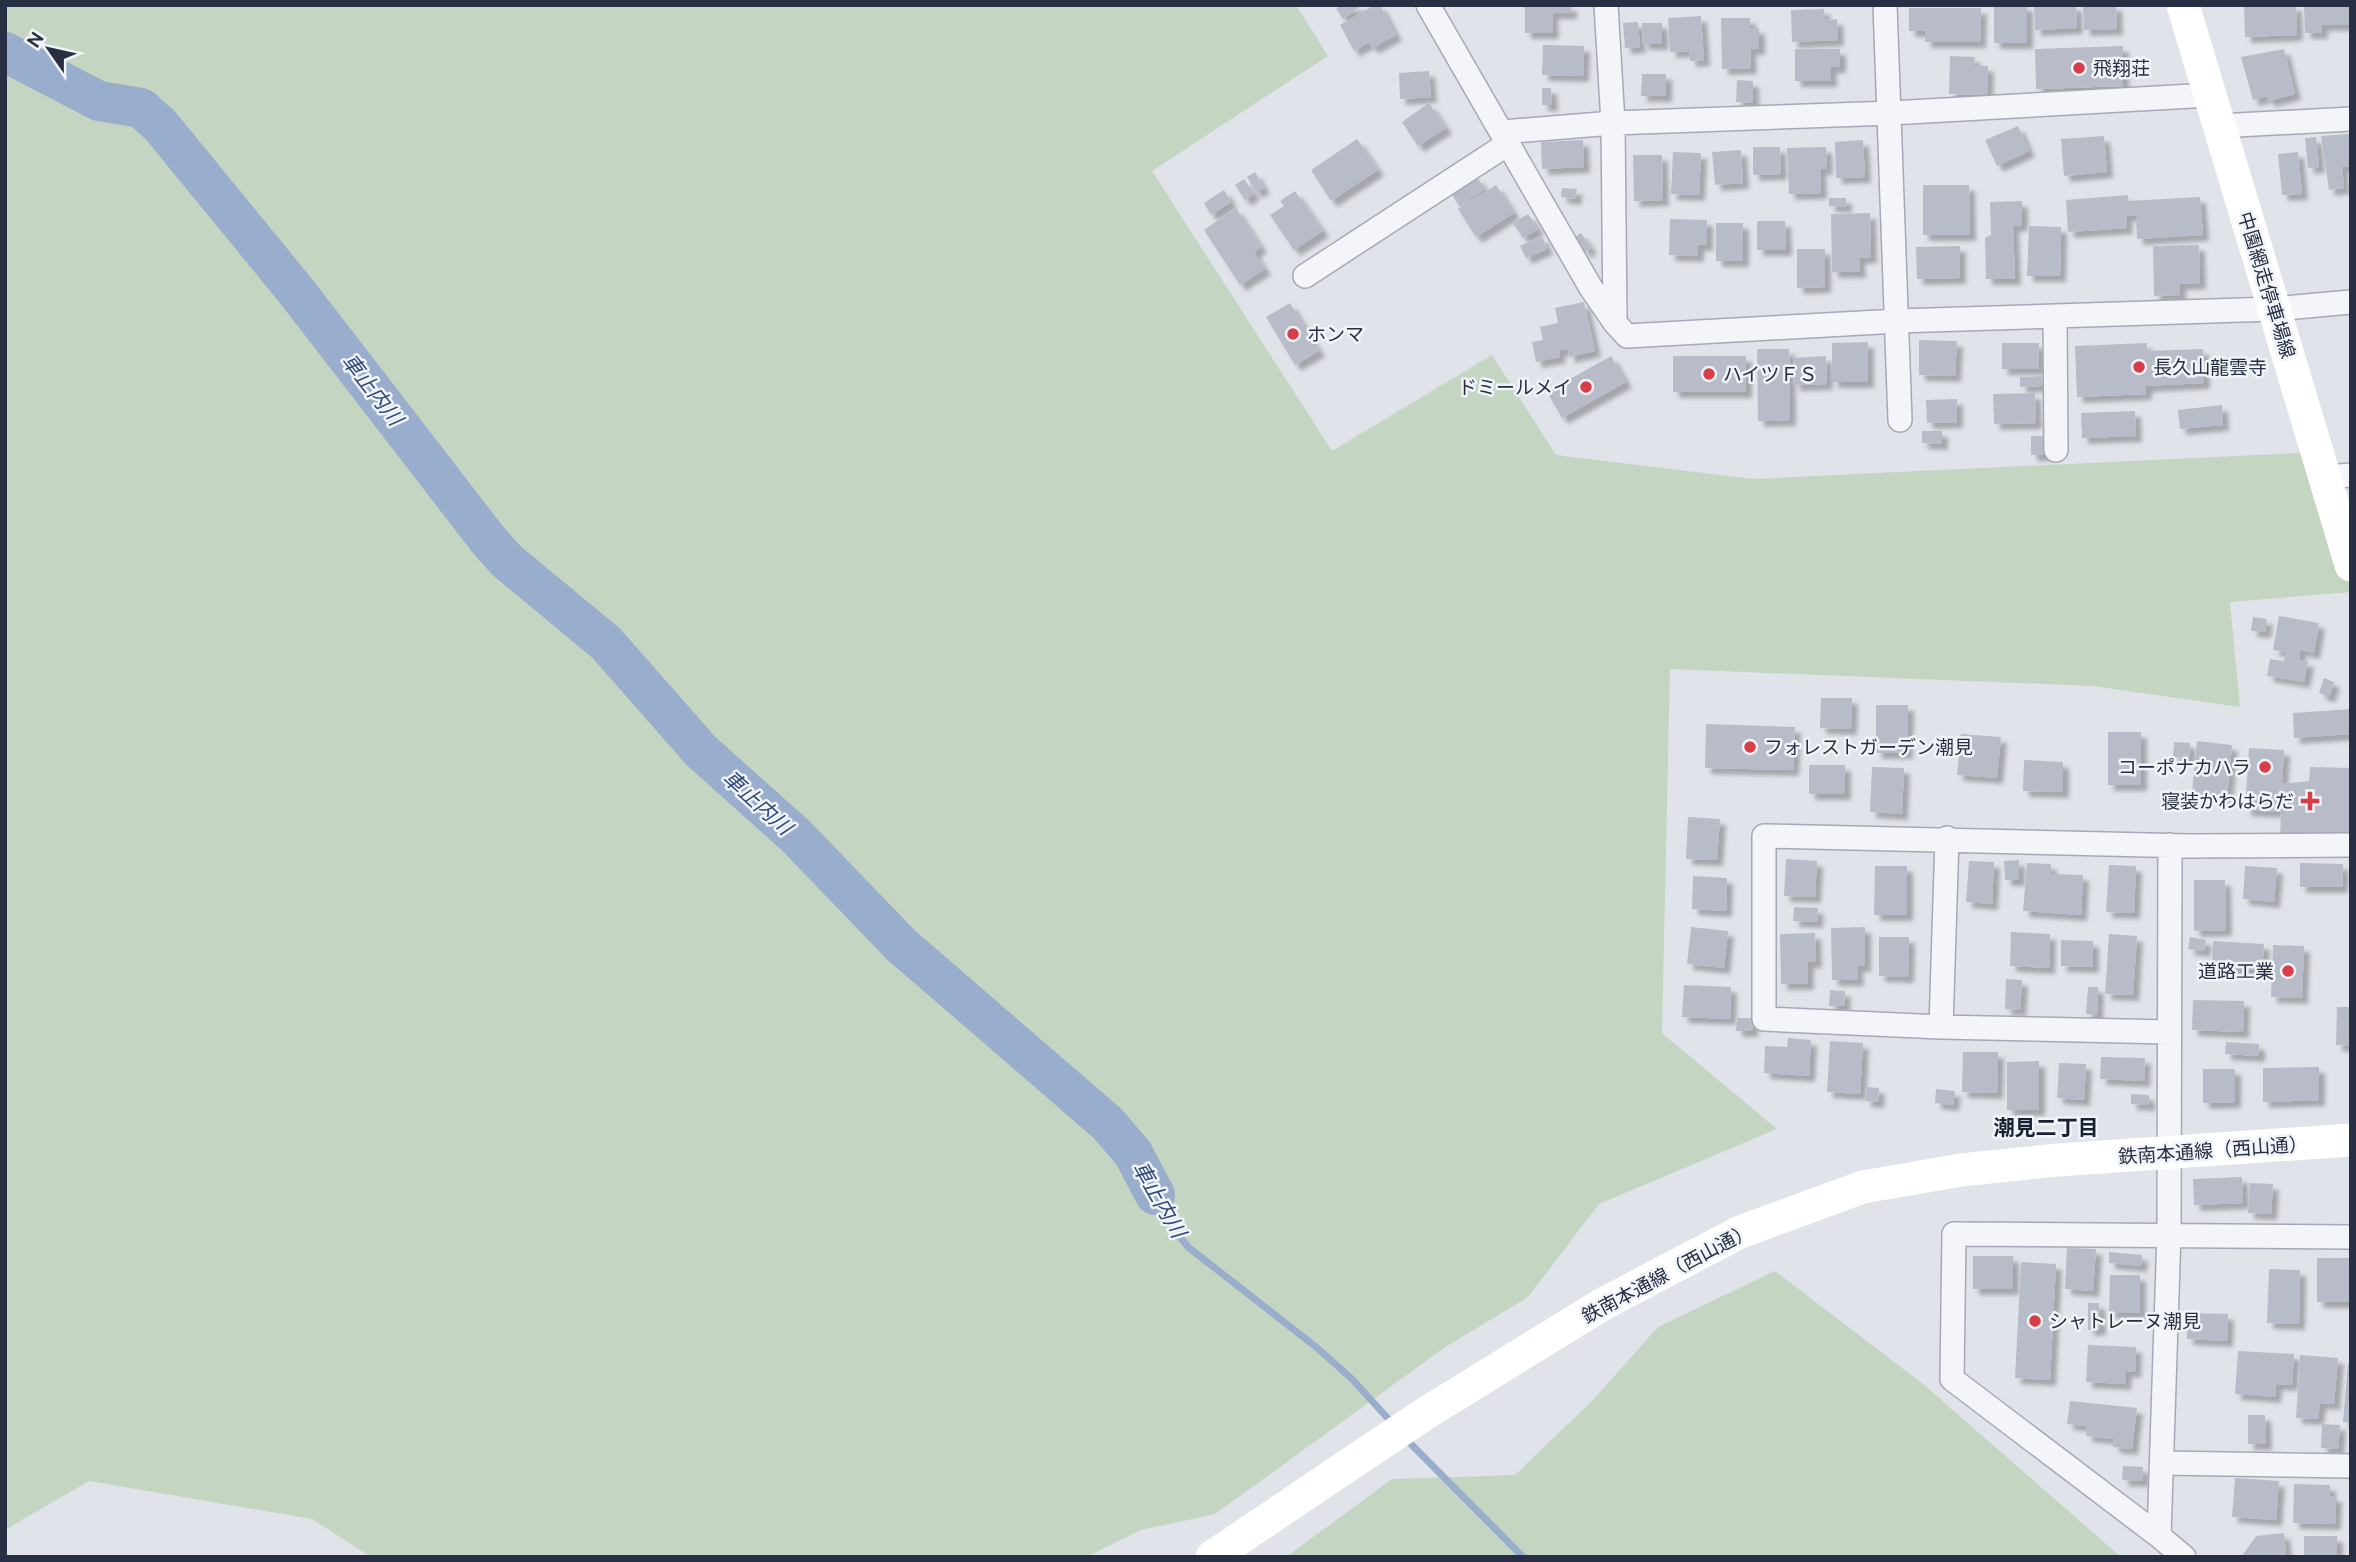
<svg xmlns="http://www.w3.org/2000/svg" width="2356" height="1562" font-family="Ubuntu,'Noto Sans JP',sans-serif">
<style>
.green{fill:#c4d5c1}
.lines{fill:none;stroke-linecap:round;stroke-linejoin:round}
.stream{stroke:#99adcc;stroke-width:7}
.river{stroke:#99adcc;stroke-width:40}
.building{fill:#b7bcc8;filter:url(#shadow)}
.street-casing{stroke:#a6a9b5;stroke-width:26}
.street{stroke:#f4f5f8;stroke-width:23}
.secondary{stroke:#fff;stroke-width:33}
.poi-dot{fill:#d73e47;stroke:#f0f3f7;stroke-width:2.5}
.labels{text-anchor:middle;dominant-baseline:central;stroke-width:5;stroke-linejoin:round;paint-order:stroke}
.poi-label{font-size:19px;fill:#282f43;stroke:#f0f3f7;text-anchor:start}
.street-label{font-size:19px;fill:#282f43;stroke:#f0f3f7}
.water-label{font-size:21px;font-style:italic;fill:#2f497a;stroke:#f0f3f7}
.neighbourhood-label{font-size:21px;font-weight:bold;fill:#1a2034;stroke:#f0f3f7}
</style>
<defs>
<filter id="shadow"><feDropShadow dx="6" dy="6" stdDeviation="2" flood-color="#0004"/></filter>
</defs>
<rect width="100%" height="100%" fill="#e1e3ea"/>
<path class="green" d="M5 5H1296L1328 56 1152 171 1332 451 1492 355 1556 455 1753 479 2318 452 2351 565V592L2230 602 2240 707 2092 686 1670 669 1662 1033 1777 1129 1599 1204 1528 1297 1444 1348 1215 1514 1141 1530 1086 1557H371L312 1519 89 1481 5 1530Z
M1775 1271 1923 1384 2121 1557H1286L1392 1479 1515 1475 1592 1401 1658 1327Z"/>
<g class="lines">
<path class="stream" d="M1155 1195 1169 1223 1188 1247 1316 1347 1352 1379 1393 1424
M1405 1438 1523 1557"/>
<path class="river" d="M5 52 99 101 141 108 160 125 296 291 489 541 507 561 606 643 701 751 796 836 901 945 1107 1123 1133 1153 1155 1195"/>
</g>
<path class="building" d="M1341 5H1362L1343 19 1336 9Z
M1375 5H1380L1396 35 1372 48 1369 42 1354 51 1340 25Z
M1525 5H1571V13H1552L1553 33H1525Z
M1994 5H2027V43H1994Z
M2034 5H2076L2077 28 2035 30Z
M2083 5H2116L2117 29 2084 30Z
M2244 5H2296L2297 35 2245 37Z
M2304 5H2351V25H2322V33H2305Z
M1909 8H1981L1980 42H1925V31H1909Z
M1824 9 1825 20 1837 19 1838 40 1792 42 1791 10Z
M1701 16 1704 60 1690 61 1689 51 1670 52 1668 18Z
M1721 18H1750V28H1759V49H1750L1751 68 1722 69Z
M1638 22 1640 47 1625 48 1623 23Z
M1642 23H1662V44H1643Z
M1543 45 1584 46 1583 76 1542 75Z
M2123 46V86L2036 89 2035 49Z
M1795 49H1840V67H1831V81H1795Z
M2284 49 2295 94 2269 101 2267 96 2253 100 2241 57Z
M1950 56 1975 57 1974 66H1988L1987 95 1949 94Z
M1429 71 1431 97 1400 99 1399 73Z
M1642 74H1666V96H1641Z
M1737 80 1753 81V103L1736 102Z
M1542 88H1551L1552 105H1542Z
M1429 103 1446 128 1418 146 1402 122Z
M2018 126 2029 151 1997 166 1985 140Z
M2349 134 2351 166 2342 167 2344 188 2329 190 2321 136Z
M2104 136 2107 172 2064 176 2061 139Z
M2316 137 2319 167 2308 168 2305 138Z
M1357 139 1378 170 1331 201 1311 170Z
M1583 140 1584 167 1542 169 1541 142Z
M1863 140 1865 177 1836 178 1835 142Z
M1753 147H1780L1781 174 1753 175Z
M1826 147 1827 169H1820L1821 193 1789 194 1787 148Z
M1741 150 1743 183 1715 185 1712 152Z
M1673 152 1701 153 1699 195 1671 194Z
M2298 152 2302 194 2282 195 2278 154Z
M1633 155H1662L1663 200 1634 201Z
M1255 172 1264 188 1256 192 1247 177Z
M1477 177 1485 189 1460 207 1452 195Z
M1244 179 1254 194 1245 200 1235 185Z
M1496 185 1514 213 1476 237 1458 209Z
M1923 185H1969L1970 235H1923Z
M1562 188 1577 189 1575 199 1561 197Z
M1224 190 1231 202 1211 215 1204 203Z
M1295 191 1323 231 1294 250 1270 215 1284 206 1280 201Z
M2128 195V201L2200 197 2203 235 2137 239 2136 215 2126 216 2127 228 2068 232 2066 200Z
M1829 198H1846V207L1829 206Z
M2022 201V225L2013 226 2015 279H1986L1985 238 1991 235 1990 202Z
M1236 208 1261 247 1254 252 1265 269 1240 285 1204 230Z
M1870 213 1871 257 1859 258 1860 272H1832L1831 214Z
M1528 214 1538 229 1523 238 1513 223Z
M1670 219 1707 220V245H1698V256L1669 255Z
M1757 221H1785L1786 250H1757Z
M1716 223H1743V261H1716Z
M2029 226 2061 227 2060 276H2027Z
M1581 233 1591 248 1585 252 1575 237Z
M1542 236 1547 249 1526 258 1520 246Z
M2199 245 2200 283 2180 284V295L2154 296 2153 246Z
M1960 246V278L1917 279 1916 247Z
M1797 249H1825V287L1797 288Z
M1584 302 1595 351 1569 357 1568 349 1559 350 1560 357 1536 362 1532 342 1543 340 1540 327 1558 323 1555 308Z
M1290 303 1319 351 1295 365 1266 317Z
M1919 340 1957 341 1955 376 1919 375Z
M1868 342V382H1832V343Z
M2002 343H2039L2038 369H2002Z
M2147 343V351L2203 349 2204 383 2146 386V394L2077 397 2075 346Z
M1757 349H1789L1790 420 1758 421Z
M1611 356 1626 382 1562 418 1547 392Z
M1673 356H1746V392H1673Z
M1826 356 1827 384 1794 385 1793 358Z
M2042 376V386L2020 387V377Z
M2035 393 2036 423 1994 424 1993 394Z
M1957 399V422L1927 423 1926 400Z
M2222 405 2223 425 2180 429 2178 410Z
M2135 411 2136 436 2082 438 2081 413Z
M1922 431H1942V444L1922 443Z
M2031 436H2045V455H2031Z
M2279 616 2319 623 2314 653 2300 650 2299 660 2308 661 2304 682 2267 676 2270 659 2284 661 2286 652 2273 650Z
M2253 617 2267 619 2265 632 2251 631Z
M2324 678 2334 682 2329 697 2319 693Z
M1821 698H1852L1851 729 1820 728Z
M1876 705H1908L1907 753H1876Z
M2351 709V734L2294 738 2293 713Z
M1706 724 1795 727 1793 770 1705 768Z
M2108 732H2141V785H2108Z
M1961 734 2001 737 1997 778 1957 775Z
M2197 741 2232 745 2227 796 2192 793Z
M2174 742 2190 743 2189 759 2173 757Z
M2249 748 2284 750 2282 784 2309 781 2310 767 2351 768V838H2280L2281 812 2245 810Z
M2024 760 2063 762V792L2023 791Z
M1809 765H1845V794H1809Z
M1872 767 1904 768 1902 814 1870 812Z
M1688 817 1720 819 1717 860 1686 859Z
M1786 859 1817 861 1815 897 1784 896Z
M2019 860V880H2005L2004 861Z
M1969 861 1994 862 1992 904 1966 902Z
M2027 863 2051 864V874L2083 875 2081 915 2023 911Z
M2300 863 2343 864 2342 887H2300Z
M2109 865 2136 866 2134 913 2106 912Z
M1875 866H1907V915H1874Z
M2245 866 2277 868 2274 902 2243 899Z
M1693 876 1727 878 1726 911 1692 909Z
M2194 880H2225L2226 930 2194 931Z
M1794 907 1818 908 1817 922 1793 921Z
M1691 927 1728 931 1724 968 1687 964Z
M1865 927V966H1857L1858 980H1832L1831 928Z
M2011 932 2050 934 2049 968 2010 966Z
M1815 933 1816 962H1808V984H1781L1780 934Z
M2109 934 2137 936 2133 995 2105 994Z
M1879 937H1909L1908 977 1879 976Z
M2190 937 2206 940 2204 951 2188 949Z
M2061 940 2093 941V967L2061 966Z
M2213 941 2264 944 2262 970 2212 967Z
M2273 945 2304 946 2302 998 2271 997Z
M2006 979 2022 980 2020 1010 2005 1009Z
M1684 985 1731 987 1730 1019 1682 1017Z
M2088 987H2098L2097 1015 2086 1014Z
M1830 990 1845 991 1844 1006H1829Z
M2193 1000 2244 1001 2243 1032 2192 1030Z
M2337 1007H2351V1046L2336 1045Z
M1737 1018H1753L1752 1031H1736Z
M1788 1038 1811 1040 1809 1076 1764 1073 1765 1046 1787 1047Z
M1830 1041 1863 1043 1860 1094 1827 1092Z
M2226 1042 2259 1044V1056L2225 1054Z
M1963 1052H1998L1997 1093 1962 1092Z
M2101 1057 2145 1058 2144 1081 2100 1079Z
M2039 1061V1110H2007V1062Z
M2059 1063 2086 1064 2084 1100 2057 1098Z
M2319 1067V1100L2263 1102V1068Z
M2203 1069H2235V1102L2203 1103Z
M1866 1087 1879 1088 1878 1102 1865 1101Z
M1936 1089 1955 1091 1953 1105 1935 1103Z
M2131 1094 2149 1095V1105L2131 1104Z
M2242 1177 2243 1203 2194 1205 2193 1179Z
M2250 1183 2273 1184 2271 1214 2248 1213Z
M2067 1248 2096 1249 2093 1291 2065 1289Z
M2109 1252 2142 1255 2141 1266 2109 1263Z
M1973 1256H2013V1289H1973Z
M2317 1258H2351V1302H2317Z
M2021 1262 2056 1264 2050 1380 2015 1378Z
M2269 1269 2300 1270 2299 1324 2267 1323Z
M2110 1275H2140V1313H2109Z
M2088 1303H2099L2100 1329 2088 1330Z
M2187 1313 2228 1314 2227 1341 2187 1339Z
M2088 1345 2136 1347 2135 1372 2126 1371 2125 1384 2086 1382Z
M2238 1351 2294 1354 2292 1385 2276 1384 2275 1397 2235 1394Z
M2300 1355 2338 1358 2334 1404 2320 1403 2318 1419 2296 1418Z
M2348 1363H2351V1422H2343Z
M2070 1401 2137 1408 2132 1449 2113 1447 2114 1439 2086 1436 2087 1426 2067 1424Z
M2248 1415H2265L2266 1444H2248Z
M2322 1424 2340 1425 2338 1449 2321 1448Z
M2123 1466 2143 1467 2142 1481 2122 1480Z
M2235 1478 2279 1481 2276 1520 2232 1517Z
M2294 1484 2330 1485V1496H2336L2335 1524 2293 1523Z
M2284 1533 2286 1554 2241 1557 2256 1536Z
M2304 1536H2337V1557H2304Z"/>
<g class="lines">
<defs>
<path id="street" d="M1428 5 1591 288 1615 323 1627 336 1898 321 2273 309 2351 302
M1606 5 1613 123 1615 323
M1885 5 1900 420
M2219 126 2351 119
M1502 132 1613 123 1891 113 2210 95
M1305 276 1509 143
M2055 317 2056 450
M2326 477 2351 475
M1947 838 1941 1027 2169 1032
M2170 845 2169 1233 2159 1536 2184 1557
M1941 1027 1764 1019V836L2190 846 2351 845
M2162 1463 2351 1466
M2159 1536 1952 1379 1954 1234 2351 1237"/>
</defs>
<use href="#street" class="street-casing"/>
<use href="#street" class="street"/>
<path class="secondary" d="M2183 5 2351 565
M1212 1557 1423 1415 1603 1304 1740 1232 1863 1187 1961 1170 2058 1160 2351 1140"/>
</g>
<g class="poi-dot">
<circle cx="2079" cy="68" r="7"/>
<circle cx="1293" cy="334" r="7"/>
<circle cx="2139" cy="367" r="7"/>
<circle cx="1709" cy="374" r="7"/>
<circle cx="1586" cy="387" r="7"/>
<circle cx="1750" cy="747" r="7"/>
<circle cx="2265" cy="767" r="7"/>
<path d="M2306.5 790.5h7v7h7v7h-7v7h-7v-7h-7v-7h7z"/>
<circle cx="2288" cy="971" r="7"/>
<circle cx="2035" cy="1321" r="7"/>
</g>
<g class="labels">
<g class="poi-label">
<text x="2093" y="68">飛翔荘</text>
<text x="1307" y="334">ホンマ</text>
<text x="2153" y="367">長久山龍雲寺</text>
<text x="1723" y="374">ハイツＦＳ</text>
<text x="1572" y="387" text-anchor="end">ドミールメイ</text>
<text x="1764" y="747">フォレストガーデン潮見</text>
<text x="2251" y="767" text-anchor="end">コーポナカハラ</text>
<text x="2294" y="801" text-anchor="end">寝装かわはらだ</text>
<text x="2274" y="971" text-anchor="end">道路工業</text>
<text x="2049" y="1321">シャトレーヌ潮見</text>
</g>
<g class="street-label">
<text transform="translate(2267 285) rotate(73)">中園網走停車場線</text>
<text transform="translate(2213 1150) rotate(-4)">鉄南本通線（西山通）</text>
<text transform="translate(1667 1273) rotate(-28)">鉄南本通線（西山通）</text>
</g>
<g class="water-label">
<text transform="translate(373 389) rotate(52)">車止内川</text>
<text transform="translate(758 802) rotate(42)">車止内川</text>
<text transform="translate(1160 1199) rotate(60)">車止内川</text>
</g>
<g class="neighbourhood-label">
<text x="2046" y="1127">潮見二丁目</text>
</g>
</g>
<rect width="2356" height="1562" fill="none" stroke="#282f43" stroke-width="14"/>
<g transform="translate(49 49) rotate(304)" stroke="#f0f3f7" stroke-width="5" paint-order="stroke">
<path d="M0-5L12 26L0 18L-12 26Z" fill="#282f43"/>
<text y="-10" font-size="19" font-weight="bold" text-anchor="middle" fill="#282f43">N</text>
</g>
</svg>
